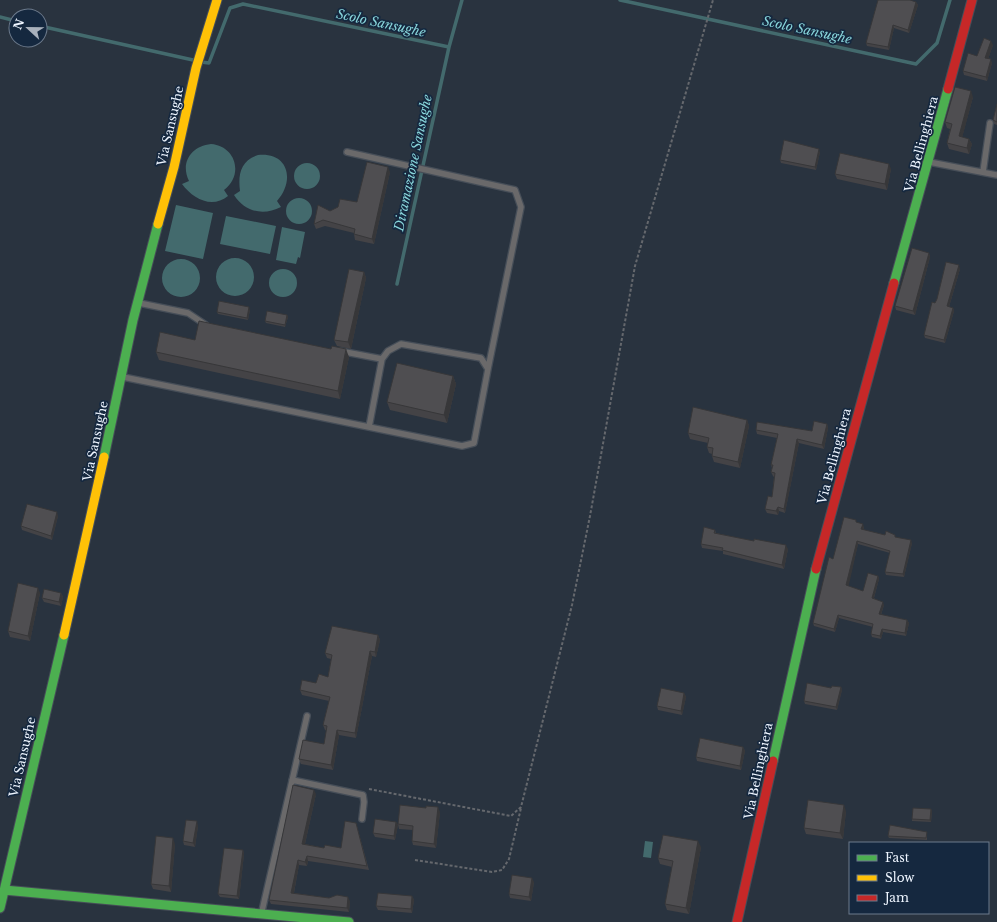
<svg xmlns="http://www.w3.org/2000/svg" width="997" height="922" font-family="'Libre Baskerville',serif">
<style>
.water{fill:#436a6d}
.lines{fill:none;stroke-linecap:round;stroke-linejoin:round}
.stream{stroke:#436a6d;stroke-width:3.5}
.lane-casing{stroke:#464e58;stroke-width:8}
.fast-casing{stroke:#464e58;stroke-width:11}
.slow-casing{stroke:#464e58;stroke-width:11}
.jam-casing{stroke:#464e58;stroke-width:11}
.path{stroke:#65686d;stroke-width:2;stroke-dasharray:3 2;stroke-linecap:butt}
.lane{stroke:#6a696a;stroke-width:5.5}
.fast{stroke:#4caf50;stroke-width:9}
.slow{stroke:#ffc107;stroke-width:9}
.jam{stroke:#c62828;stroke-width:9}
.wall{fill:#444346}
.shaded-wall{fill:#373739}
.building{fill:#4f4e51;stroke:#373739}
.labels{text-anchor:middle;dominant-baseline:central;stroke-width:3.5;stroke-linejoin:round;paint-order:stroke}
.street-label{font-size:12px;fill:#eef5ff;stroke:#15283f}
.water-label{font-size:13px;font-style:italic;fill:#88d5db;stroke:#15283f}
</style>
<rect width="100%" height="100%" fill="#29333f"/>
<path class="water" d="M211 144C236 146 244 175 224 190L228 196C212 209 193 199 182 184L189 181C180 163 191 146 211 144Z
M258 155C289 152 295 181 277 201L281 207C263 216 245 212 234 195L240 191C238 175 240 161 258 155Z
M294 176a13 13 0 1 1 26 0a13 13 0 1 1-26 0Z
M286 211a13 13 0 1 1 26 0a13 13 0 1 1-26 0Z
M176 205 213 213 203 259 165 251Z
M226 216 276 226 270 254 220 244Z
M282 227 305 232 300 258 298 257 296 264 276 260Z
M216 277a19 19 0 1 1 38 0a19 19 0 1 1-38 0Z
M162 278a19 19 0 1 1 38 0a19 19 0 1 1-38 0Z
M269 283a14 14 0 1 1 28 0a14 14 0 1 1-28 0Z
M645 841 653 842 651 858 643 857Z"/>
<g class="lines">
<path class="stream" d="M620 0 916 64 937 43 950 0
M0 17 16 21
M40 26 193 60
M201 62 209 63 230 8 243 4 449 47 462 0
M397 284 449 47"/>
<defs>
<path id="lane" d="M347 152 515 190 521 207 488 369
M929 162 997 175
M983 172 990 123
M139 303 188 313 206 325
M340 351 382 359
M123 377 462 446 474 443 488 369 481 358 401 344 388 351 382 359 369 427
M292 780 363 795 364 802 362 819
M262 911 307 716"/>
<path id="fast" d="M894 283 948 89
M104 457 133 320 158 224
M773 761 816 569
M4 890 349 922
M0 908 64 635"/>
<path id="slow" d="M158 224 174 167 196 68 217 0
M64 635 104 457"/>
<path id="jam" d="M948 89 972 0
M816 569 894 283
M737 922 773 761"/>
</defs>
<use href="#lane" class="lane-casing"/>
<use href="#fast" class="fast-casing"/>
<use href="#slow" class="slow-casing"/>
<use href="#jam" class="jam-casing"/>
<path class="path" d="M369 789 511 816 521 807 572 605 590 516 635 266 713 0
M415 860 492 872 502 870 509 859 521 808"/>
<use href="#lane" class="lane"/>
<use href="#fast" class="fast"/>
<use href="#slow" class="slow"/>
<use href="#jam" class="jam"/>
</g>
<path class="wall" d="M916 2 918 5 909 33 894 28 889 50 867 46 866 43Z
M993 45 988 59 992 63 987 81 964 75 963 71 977 56Z
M973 97 962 137 969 139 972 144 969 154 949 149 947 143 950 129 947 128 945 122Z
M997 104V125L994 124 993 120Z
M820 152 816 170 781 163 780 160Z
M891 169 887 190 837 179 835 174Z
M390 172 374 244 355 240 354 234V233L325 226 316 229 314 224 330 211 357 202Z
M929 253 930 257 915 315 896 310 895 306Z
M960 269 949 307 953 308 954 311 945 343 925 338 924 335 935 303Z
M364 272 366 278 351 349 337 346 334 340Z
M250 310 248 320 218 314 217 312Z
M287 315 288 317 285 327 266 323 265 321Z
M195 340 331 349 349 357 340 399 159 360 156 352Z
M453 376 456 384 447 423 390 410 387 402Z
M747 420 749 426 740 468 714 462 712 456V454L709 453 707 447 708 443 690 439 688 433Z
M827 424 828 428 824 449 799 443 785 513 779 511 778 515 767 513 765 509 772 497 774 477 773 476 771 472 772 468 771 465 777 438 757 434 756 430 812 431Z
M58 516 52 540 22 530 21 526Z
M857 522 864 527 863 530 896 537 912 543 904 577 886 575 885 572 890 553 858 544 848 586 863 591 878 576 879 579 874 598 884 605 881 615 907 620 909 623 906 636 883 632 881 639 872 637 871 634 873 627 839 618 835 632 814 626 813 623 833 559Z
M715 530 716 533 788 549 784 569 723 554V551L702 548 701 544Z
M40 593 30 641 10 637 8 631Z
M61 593 63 597 61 606 44 602 42 598Z
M378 635 380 640 376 657 372 656 356 738 339 735 333 770 301 764 299 759 324 744 327 731 325 730 323 725 329 701 302 695 300 690 328 677 331 659 327 658 325 653Z
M841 687 842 690 837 710 805 704 804 701Z
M684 693 686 697 682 715 658 710 657 706Z
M743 747 745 751 741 770 697 761 696 757Z
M316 794 305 844 324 848H341L356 823 369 870 308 861 307 866 299 865 294 893 350 901 349 912 271 904 269 900Z
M931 809 932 811 931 822 912 821V819Z
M846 811 843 839 806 834 804 828Z
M440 812 436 848 413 845 412 841 413 830 399 829 398 824Z
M396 822 398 825 395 840 375 837 373 833Z
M198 826 195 847 184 845 183 841Z
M927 834V840L889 838 888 836Z
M175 844 171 892 153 889 151 884Z
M701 847 689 914 667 910 665 904 672 867 660 864 658 858Z
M243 850 244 854 239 899 220 897 218 894Z
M534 882 531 901 510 898 509 894Z
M412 896 414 900 412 913 378 910 376 906Z"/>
<path class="shaded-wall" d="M916 2 918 5 909 33 908 30Z
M893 25 894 28 889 50 888 47Z
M991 41 993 45 987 62 985 58Z
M991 59 992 63 987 81 986 77Z
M971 91 973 97 961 142 959 136Z
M969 139 972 144 969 154 967 148Z
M819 149 820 152 816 170 815 167Z
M889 164 891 169 887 190 885 184Z
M388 167 390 172 374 244 372 239Z
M929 253 930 257 915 315 913 311Z
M959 265 960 269 948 310 947 306Z
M364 272 366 278 351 349 348 342Z
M249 307 250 310 248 320 247 318Z
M953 308 954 311 945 343 944 340Z
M287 315 288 317 285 327V325Z
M346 349 349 357 340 399 338 391Z
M453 376 456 384 447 423 444 415Z
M747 420 749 426 740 468 738 462Z
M827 424 828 428 824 449 822 445Z
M797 439 799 443 785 513 784 509Z
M778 507 779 511 778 515 776 511Z
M57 512 58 516 52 540 51 536Z
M863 524 864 527 862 532 861 529Z
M911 540 912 543 904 577 903 574Z
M857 541 858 544 848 589 846 585Z
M786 545 788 549 784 569 782 565Z
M878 576 879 579 873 601 872 598Z
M38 588 40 593 30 641 28 636Z
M61 593 63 597 61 606 59 602Z
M883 602 884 605 880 617 879 614Z
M838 615 839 618 835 632 834 629Z
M907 620 909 623 906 636 905 633Z
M882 629 883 632 881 639 880 636Z
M378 635 380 640 376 657 375 652Z
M370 651 372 656 356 738 355 733Z
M841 687 842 690 837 710 836 707Z
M684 693 686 697 682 715 681 711Z
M337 730 339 735 333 770 331 765Z
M743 747 745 751 741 770 740 766Z
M314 790 316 794 304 848 302 844Z
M844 805 846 811 843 839 840 833Z
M438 807 440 812 436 848 434 844Z
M931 809 932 811 931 822 930 820Z
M197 821 198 826 195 847 193 843Z
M396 822 398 825 395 840 394 836Z
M173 838 175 844 171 892 169 886Z
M698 841 701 847 689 914 686 908Z
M243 850 244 854 239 899 237 896Z
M307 856 308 861 307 866 305 862Z
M298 860 299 865 293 897 291 893Z
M532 878 534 882 531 901 529 897Z
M412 896 414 900 412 913 411 909Z
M348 897 350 901 349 912 347 908Z"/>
<path class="building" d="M878 0H910L916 2 908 30 893 25 888 47 866 43Z
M984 38 991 41 985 58 991 59 986 77 963 71 968 53 977 56Z
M955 87 971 91 959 136 969 139 967 148 947 143 952 124 945 122Z
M997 104V122L993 120Z
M784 140 819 149 815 167 780 160Z
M840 153 889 164 885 184 835 174Z
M367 162 388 167 372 239 354 234 355 229 323 220 314 224 318 205 330 211 338 207 340 199 357 202Z
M912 248 929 253 913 311 895 306Z
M946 262 959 265 947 306 953 308 944 340 924 335 932 302 935 303 937 299Z
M349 269 364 272 348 342 334 340Z
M219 301 249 307 247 318 217 312Z
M267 311 287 315 285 325 265 321Z
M199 321 331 349 332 346 346 349 338 391 156 352 160 332 195 340Z
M397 363 453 376 444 415 387 402Z
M693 407 747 420 738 462 712 456 713 448 707 447 709 438 688 433Z
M814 421 827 424 822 445 797 439 784 509 778 507 776 511 765 509 768 496 772 497 775 473 771 472 773 465H771L778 434 756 430 757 422 812 431Z
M27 504 57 512 51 536 21 526Z
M844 517 856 520V522L863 524 861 529 885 535 886 531 895 535V537L911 540 903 574 885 572 890 551 857 541 846 585 863 591 868 573 878 576 872 598 883 602 879 614 907 620 905 633 882 629 880 636 871 634 873 624 838 615 834 629 813 623 829 557 833 559Z
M704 527 715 530 714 533 754 541V539L786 545 782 565 722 550 723 548 701 544Z
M18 583 38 588 28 636 8 631Z
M44 589 61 593 59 602 42 598Z
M332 626 378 635 375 652 370 651 355 733 337 730 331 765 299 759 303 740 324 744 327 726 323 725 330 697 300 690 302 680 316 683 319 674 328 677 332 655 325 653Z
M807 683 831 688 832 686 841 687 836 707 804 701Z
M661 688 684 693 681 711 657 706Z
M700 738 743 747 740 766 696 757Z
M293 785 314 790 302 844 324 848 325 845 341 848 345 821 356 823 367 866 307 856 305 862 298 860 291 893 329 898 337 895 348 897 347 908 269 900Z
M808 800 844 805 840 833 804 828Z
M400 805 426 808V806L438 807 434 844 412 841 413 826 398 824Z
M913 808 931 809 930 820 912 819Z
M375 819 396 822 394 836 373 833Z
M186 820 197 821 193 843 183 841Z
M890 825 927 832 926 838 888 836Z
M663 835 698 841 686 908 665 904 673 861 658 858Z
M156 836 173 838 169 886 151 884Z
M224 848 243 850 237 896 218 894Z
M512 875 532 878 529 897 509 894Z
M378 893 412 896 411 909 376 906Z"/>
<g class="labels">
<g class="street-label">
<text transform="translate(170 126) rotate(-77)">Via Sansughe</text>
<text transform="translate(921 144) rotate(-75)">Via Bellinghiera</text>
<text transform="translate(95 441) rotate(-78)">Via Sansughe</text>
<text transform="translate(834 456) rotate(-75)">Via Bellinghiera</text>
<text transform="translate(22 757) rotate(-77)">Via Sansughe</text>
<text transform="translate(758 771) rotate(-78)">Via Bellinghiera</text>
</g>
<g class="water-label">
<text transform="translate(381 23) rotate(12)">Scolo Sansughe</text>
<text transform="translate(807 30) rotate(12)">Scolo Sansughe</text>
<text transform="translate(413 163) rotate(-78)">Diramazione Sansughe</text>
</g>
</g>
<rect x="849" y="842" width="140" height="72" fill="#15283f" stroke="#6c7a8c"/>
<rect x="857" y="855" width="20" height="6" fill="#4caf50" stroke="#6c7a8c"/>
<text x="885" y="862" font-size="12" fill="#eef5ff">Fast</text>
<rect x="857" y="875" width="20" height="6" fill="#ffc107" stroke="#6c7a8c"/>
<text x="885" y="882" font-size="12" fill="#eef5ff">Slow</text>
<rect x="857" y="895" width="20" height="6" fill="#c62828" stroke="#6c7a8c"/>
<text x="885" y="902" font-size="12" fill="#eef5ff">Jam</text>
<g transform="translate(28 28) rotate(292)"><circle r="19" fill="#15283f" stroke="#6c7a8c"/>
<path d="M0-3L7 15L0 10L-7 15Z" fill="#a9b1bc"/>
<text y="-6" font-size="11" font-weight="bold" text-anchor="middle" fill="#eef5ff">N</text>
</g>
</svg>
